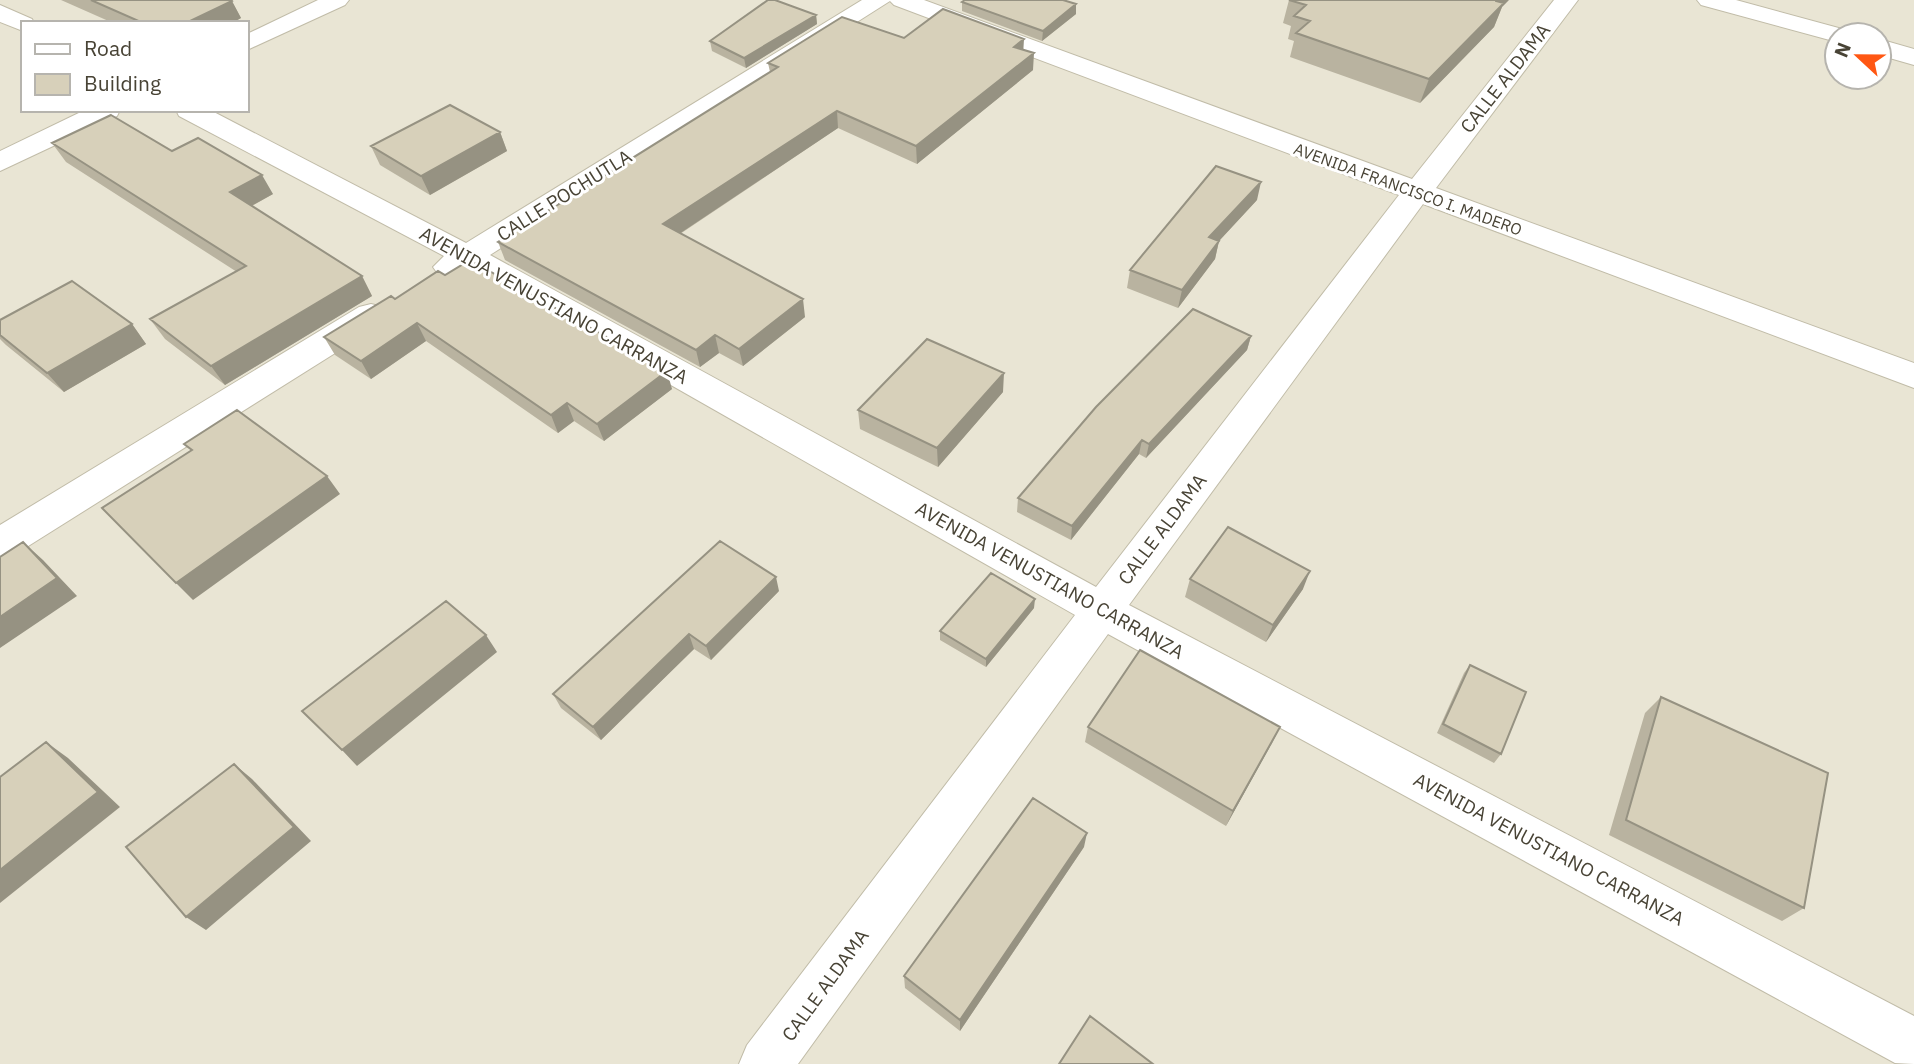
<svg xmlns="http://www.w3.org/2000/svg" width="1914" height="1064" font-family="'IBM Plex Sans',sans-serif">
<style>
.residential{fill:#e9e5d4;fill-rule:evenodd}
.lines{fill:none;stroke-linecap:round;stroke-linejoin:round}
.minor-casing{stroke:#c1bca8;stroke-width:2}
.minor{fill:#fff;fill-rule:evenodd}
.wall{fill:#b9b3a0}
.shaded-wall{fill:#969282}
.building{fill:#d7d0ba;stroke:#969282;stroke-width:2}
.labels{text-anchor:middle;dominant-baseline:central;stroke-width:6;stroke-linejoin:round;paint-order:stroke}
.far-street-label{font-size:16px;fill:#484335;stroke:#fff}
.street-label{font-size:19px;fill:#484335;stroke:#fff}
</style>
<rect width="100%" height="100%" fill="#f5f2e6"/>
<path class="residential" d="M0 0H1914V1064H0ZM23 23H247V110H23ZM1837 35H1879V77H1837Z"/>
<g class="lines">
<defs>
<path id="minor" d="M318 0H349L345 5 247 50V34Z
M862 0H924L1412 179 1554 0H1578L1436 188 1914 363V388L1423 204 1129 605 1914 1016V1064L1895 1063 1108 634 798 1064H739L747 1045 1075 615 467 269 449 277 438 274 433 267 444 256 179 116 176 110H210L466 243ZM890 1 894 5 1399 195 1096 587 490 255Z
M1697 0H1736L1846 30 1849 35H1837V42L1701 5Z
M0 5 32 19 34 23H23V31L0 22Z
M1879 39 1914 49V65L1879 55Z
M85 110H120L117 116 0 171V151Z
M371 304 383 307 387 315 383 323 14 555 0 559V525L359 307Z"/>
</defs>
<use href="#minor" class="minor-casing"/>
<use href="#minor" class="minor"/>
</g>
<path class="wall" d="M61 0H231L241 18 232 23H113Z
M1289 0 1502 7 1494 27 1420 103 1290 57 1294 41 1288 39 1291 26 1283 23Z
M962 2 1076 14 1042 41 962 11Z
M816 15 817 24 746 68 712 51 710 41Z
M904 38 1023 50 1033 70 917 164 838 128 680 234 805 317 743 366 719 353 700 367 505 260 498 242 770 72 768 63Z
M500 132 507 151 430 195 380 165 371 146Z
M52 143 172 151 273 194 252 206 362 276 372 296 225 385 165 339 150 319 237 272 66 162Z
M1257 200 1219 241 1215 259 1178 308 1127 288 1130 270Z
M395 299 672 389 604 441 574 421 558 433 426 341 371 379 335 355 324 337Z
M0 320 132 324 146 344 64 392 6 345 0 339Z
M1251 336 1247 350 1146 458 1139 454 1071 540 1017 512 1018 498Z
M1003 392 938 467 860 429 858 410Z
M1190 579 1303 589 1266 642 1185 597Z
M779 591 711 660 694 649 601 740 561 708 553 694Z
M1034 608 986 667 940 640V631Z
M1470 665 1501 754 1494 763 1437 733 1464 673Z
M1661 697 1804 908 1782 921 1609 835 1645 713Z
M1088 727H1280L1226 826 1085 742Z
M1084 847 960 1031 905 988 904 976Z"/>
<path class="shaded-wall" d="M1496 0H1509L1502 7 1494 27 1420 103 1429 79Z
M232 1 241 18 232 23H186Z
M1076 4V14L1042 41 1043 31Z
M816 15 817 24 746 68 744 58Z
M1024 39 1023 56 1014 47Z
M1034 53 1033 70 917 164 916 146Z
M837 111 838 128 667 242 663 224Z
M500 132 507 151 430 195 421 176Z
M262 175 273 194 242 211 230 192Z
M1261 182 1257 200 1219 241 1215 259 1178 308 1182 290 1209 237Z
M362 276 372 296 225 385 211 366Z
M803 299 805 317 743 366 739 349Z
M417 323 426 341 371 379 361 361Z
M132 324 146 344 64 392 47 373Z
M715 335 719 353 700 367 696 350Z
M1251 336 1247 350 1146 458 1149 444Z
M667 371 672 389 604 441 597 424Z
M1004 373 1003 392 938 467 937 448Z
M567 403 574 421 558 433 551 415Z
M1142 440 1139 454 1071 540 1072 526Z
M327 476 340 494 193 600 176 583Z
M23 542 43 560 77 596 0 648V617Z
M1310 571 1303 589 1266 642 1273 625Z
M776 577 779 591 711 660 706 646Z
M1035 599 1034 608 986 667V659Z
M689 634 694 649 601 740 593 727Z
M486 635 497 652 357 766 342 750Z
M1280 727 1272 743 1226 826 1233 811Z
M46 742 68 758 120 807 0 903V870Z
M234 764 252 779 311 841 206 930 186 917Z
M1087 833 1084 847 960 1031V1020Z"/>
<path class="building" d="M91 0H231L232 1 186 23H143Z
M768 0H775L816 15 744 58 710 41Z
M965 0H1063L1076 4 1043 31 962 2Z
M1289 0H1496V1L1504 3 1429 79 1296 33 1310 21 1294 16 1306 5Z
M943 9 1024 39 1014 47 1034 53 916 146 837 111 663 224 803 299 739 349 715 335 696 350 498 242 778 67 768 63 842 17 904 38Z
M450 105 500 132 421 176 371 146Z
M111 115 172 151 198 138 262 175 230 192 362 276 211 366 150 319 246 266 52 143Z
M1216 166 1261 182 1209 237 1219 241 1182 290 1130 270Z
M470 260 667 371 597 424 567 403 551 415 417 323 361 361 324 337 391 296 395 299 438 271 445 275Z
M72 281 132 324 47 373 0 335V320Z
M1193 309 1251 336 1149 444 1142 440 1072 526 1018 498 1096 407Z
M927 339 1004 373 937 448 858 410Z
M237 410 327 476 176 583 102 508 192 450 184 444Z
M1228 527 1310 571 1273 625 1190 579Z
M720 541 776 577 706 646 689 634 593 727 553 694Z
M23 542 57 578 0 617V557Z
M991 573 1035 599 986 659 940 631Z
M446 601 486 635 342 750 302 711Z
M1140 650 1280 727 1233 811 1088 727Z
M1470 665 1526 692 1501 754 1443 724Z
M1661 697 1828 773 1804 908 1626 820Z
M46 742 98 792 0 870V777Z
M234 764 294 827 186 917 126 847Z
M1033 798 1087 833 960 1020 904 976Z
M1090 1016 1153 1064H1059Z"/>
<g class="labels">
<g class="far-street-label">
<text transform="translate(1408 189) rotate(20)">AVENIDA FRANCISCO I. MADERO</text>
</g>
<g class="street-label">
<text transform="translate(1505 78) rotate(-52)">CALLE ALDAMA</text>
<text transform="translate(564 195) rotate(-32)">CALLE POCHUTLA</text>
<text transform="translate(554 305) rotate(29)">AVENIDA VENUSTIANO CARRANZA</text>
<text transform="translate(1162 529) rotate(-53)">CALLE ALDAMA</text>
<text transform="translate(1050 580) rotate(29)">AVENIDA VENUSTIANO CARRANZA</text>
<text transform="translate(1549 849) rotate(28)">AVENIDA VENUSTIANO CARRANZA</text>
<text transform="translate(825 985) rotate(-54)">CALLE ALDAMA</text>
</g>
</g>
<rect x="21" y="21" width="228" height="91" fill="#ffffff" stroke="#b6b4ae" stroke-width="2"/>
<rect x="35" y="44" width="35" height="10" fill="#ffffff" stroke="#b6b4ae" stroke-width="2"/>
<text x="84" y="56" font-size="21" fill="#484335">Road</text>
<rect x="35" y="74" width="35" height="21" fill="#d7d0ba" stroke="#b6b4ae" stroke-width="2"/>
<text x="84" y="91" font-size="21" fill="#484335">Building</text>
<g transform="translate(1858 56) rotate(292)"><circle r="33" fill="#ffffff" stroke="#b6b4ae" stroke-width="2"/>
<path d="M0-5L12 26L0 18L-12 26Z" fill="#ff5713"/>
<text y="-10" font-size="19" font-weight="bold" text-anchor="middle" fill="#484335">N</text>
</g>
</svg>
